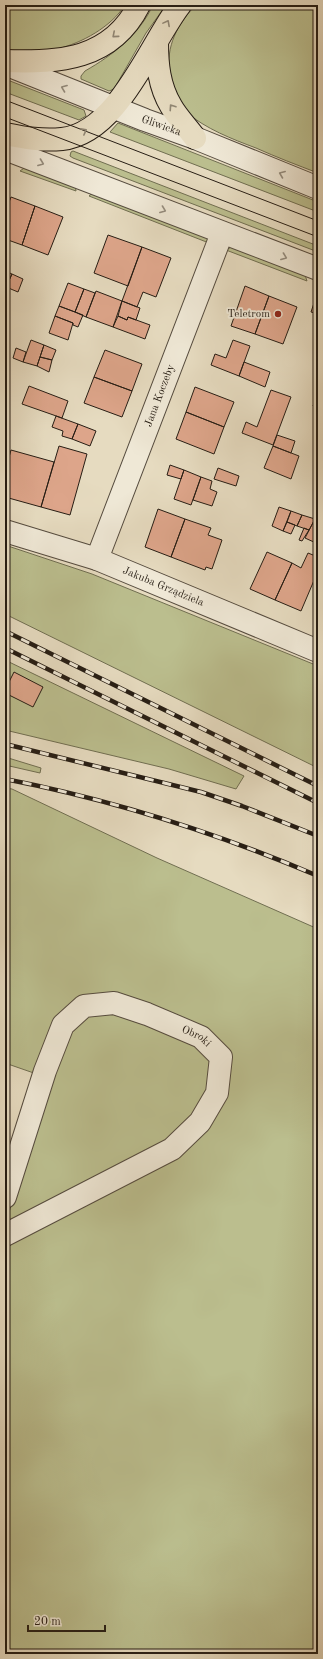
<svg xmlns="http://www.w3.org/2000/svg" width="323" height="1659" font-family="'Old Standard TT',serif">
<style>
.green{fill:#bbbe8e;stroke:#706e51}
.building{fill:#dda58a;stroke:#261d14}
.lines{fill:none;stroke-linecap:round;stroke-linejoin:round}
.minor-casing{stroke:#564c3f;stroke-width:24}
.tertiary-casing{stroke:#564c3f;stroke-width:24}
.primary-casing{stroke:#261d14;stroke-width:24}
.minor{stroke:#efe8d6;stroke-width:22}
.tertiary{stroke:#efe8d6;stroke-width:22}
.primary{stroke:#e6dbc0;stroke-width:22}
.tram{stroke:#261d14;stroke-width:1}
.rail-casing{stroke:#261d14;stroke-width:4.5}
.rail{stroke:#efe8d6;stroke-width:3;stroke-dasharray:9;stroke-linecap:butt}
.oneway{stroke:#908673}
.oneway2{stroke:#958d7f}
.poi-dot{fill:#8f2418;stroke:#efe8d6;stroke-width:1.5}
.labels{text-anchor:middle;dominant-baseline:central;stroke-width:3.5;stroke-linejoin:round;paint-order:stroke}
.street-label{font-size:11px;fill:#261d14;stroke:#efe8d6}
.poi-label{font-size:11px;fill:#261d14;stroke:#efe8d6;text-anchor:end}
</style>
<rect width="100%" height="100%" fill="#e6dbc0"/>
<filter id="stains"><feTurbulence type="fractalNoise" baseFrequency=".005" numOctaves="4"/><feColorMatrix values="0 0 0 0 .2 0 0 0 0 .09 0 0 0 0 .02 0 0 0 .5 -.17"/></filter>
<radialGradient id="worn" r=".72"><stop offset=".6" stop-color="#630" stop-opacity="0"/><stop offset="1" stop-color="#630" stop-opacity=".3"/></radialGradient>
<path class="green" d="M5 5H125C111 27 82 43 57 49 49 51 40 50 32 50 23 50 14 51 5 49Z
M153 5H166L146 33 114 89 109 91 81 79V76L85 71C113 55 139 35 153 5Z
M196 5H318V173C297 165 276 157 256 148 232 139 206 129 186 112 175 102 173 86 170 73 165 47 178 23 196 5Z
M5 79 84 110 86 116 79 120 5 92Z
M118 123 318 202V212L110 132Z
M73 151 318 246V252L73 158 70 156 71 152Z
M27 166 75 184 76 191 20 171Z
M95 191 207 235 209 243 89 196Z
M235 245 304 272 307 281 226 250Z
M5 545 92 574 318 666V768L5 614Z
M5 660 244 776 236 789 169 769 5 730Z
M5 757 41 768 40 773 5 765Z
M5 788 12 789 157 858 318 929V1654H5V1225L51 1079 5 1063Z"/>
<path class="building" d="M11 197 35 206 22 245 8 240 5 249V213Z
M35 206 63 217 48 255 22 245Z
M108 235 142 247 128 286 94 273Z
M142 247 171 258 156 297 143 292 137 307 122 301Z
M5 271 12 274 6 287H5Z
M12 274 23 279 18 292 6 287Z
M68 283 84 289 75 312 59 306Z
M245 286 269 296 255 334 231 326Z
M84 289 95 293 86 317 75 312Z
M96 291 122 301 113 327 86 317Z
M317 294H318V314L311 312Z
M269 296 297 307 283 344 255 334Z
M122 301 140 308 136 320 128 317 127 320 118 316Z
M59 306 83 315 78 327 73 325V323L55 316Z
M55 316 73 323 68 340 49 333Z
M118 316 127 320 128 317 150 325 145 339 113 327Z
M31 340 44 345 37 366 23 362Z
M233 340 250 346 239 376 211 365 215 354 226 358Z
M44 345 56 350 52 360 40 357Z
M16 348 26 352 23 362 13 358Z
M105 350 142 364 132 391 94 377Z
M40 357 52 360 49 372 37 366Z
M244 362 270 372 265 387 239 376Z
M94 377 132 391 122 417 84 403Z
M29 386 68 401 62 418 22 404Z
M195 387 234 402 224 427 186 412Z
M271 390 291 397 273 445 242 433 246 422 257 427Z
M318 391V408L313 406Z
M186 412 224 427 214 454 176 439Z
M56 416 78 424 72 439 62 436 63 431 52 427Z
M78 424 96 431 90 446 72 439Z
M277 435 295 441 291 453 273 446Z
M59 446 87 454 70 515 41 507Z
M273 446 299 456 291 479 264 468Z
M11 450 54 462 41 507 5 497V472Z
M170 465 184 470 181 479 167 475Z
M218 468 239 476 236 486 214 479Z
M184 470 201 477 191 505 174 499Z
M201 477 212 481 210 489 217 492 212 506 193 500Z
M279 507 291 511 283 531 272 526Z
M158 509 185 519 171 557 145 547Z
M291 511 302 515 297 526 287 522Z
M302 515 315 519 309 530 297 526Z
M185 519 211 528 208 535 222 540 212 569 206 567 205 570 171 557Z
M315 519 318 521V539L316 543 305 538Z
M287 522 295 525 291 534 283 531Z
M304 528 309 530 302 541 299 540Z
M267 552 292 563 275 600 250 589Z
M308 553 318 557V571L301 611 275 600 292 563 301 568Z
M14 672 43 687 33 707 5 693V690Z"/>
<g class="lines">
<defs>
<g id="minor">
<path id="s1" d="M5 531 97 559 318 651"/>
<path id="s2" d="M97 559 222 233"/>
<path id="s3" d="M5 1197 45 1071 63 1025 84 1006 114 1003 147 1014 201 1037 221 1057 217 1093 200 1122 172 1149 5 1235"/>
</g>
<g id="tertiary">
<path id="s4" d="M5 64 145 120 195 138 318 188"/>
<path d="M5 149 318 269"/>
</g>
<path id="primary" d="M157 42C157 64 159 86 171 106 177 117 188 128 195 138
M5 61C59 63 111 60 139 5
M5 134C25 138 42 141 62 139 118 133 150 44 180 5"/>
</defs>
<use href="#minor" class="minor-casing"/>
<use href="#tertiary" class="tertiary-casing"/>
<use href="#primary" class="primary-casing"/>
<use href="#minor" class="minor"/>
<use href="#tertiary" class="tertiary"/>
<use href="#primary" class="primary"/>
<path class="tram" d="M5 100 318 221
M5 117 318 237"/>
<defs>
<path id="rail" d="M5 631 318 786
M5 648 318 803
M5 744 201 792 242 806 318 836
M5 779C113 800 217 833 318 876"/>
</defs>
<use href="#rail" class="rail-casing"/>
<use href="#rail" class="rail"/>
</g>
<defs><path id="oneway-chevron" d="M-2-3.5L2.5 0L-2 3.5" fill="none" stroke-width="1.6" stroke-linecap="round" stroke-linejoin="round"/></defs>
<g class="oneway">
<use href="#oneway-chevron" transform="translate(167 23) rotate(-62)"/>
<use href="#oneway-chevron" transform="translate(115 35) rotate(139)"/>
<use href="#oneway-chevron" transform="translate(172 107) rotate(-124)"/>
<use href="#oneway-chevron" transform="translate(84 131) rotate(-28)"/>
</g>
<g class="oneway2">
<use href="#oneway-chevron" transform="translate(64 88) rotate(-159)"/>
<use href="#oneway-chevron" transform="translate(41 163) rotate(21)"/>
<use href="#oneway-chevron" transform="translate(282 174) rotate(-158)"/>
<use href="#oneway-chevron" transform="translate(163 210) rotate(21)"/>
<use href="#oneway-chevron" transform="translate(284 257) rotate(21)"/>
</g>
<circle class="poi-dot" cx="278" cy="314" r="4"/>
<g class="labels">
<g class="street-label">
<text stroke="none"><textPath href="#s4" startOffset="168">Gliwicka</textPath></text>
<text stroke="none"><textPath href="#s2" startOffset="175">Jana Koczeby</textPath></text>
<text stroke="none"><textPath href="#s1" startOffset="168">Jakuba Grządziela</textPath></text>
<text stroke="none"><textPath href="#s3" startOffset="329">Obroki</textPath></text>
</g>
<g class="poi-label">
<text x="270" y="314">Teletrom</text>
</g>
</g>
<rect width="323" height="1659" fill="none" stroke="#e6dbc0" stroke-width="20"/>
<rect x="6" y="6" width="311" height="1647" fill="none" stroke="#261d14" stroke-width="2"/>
<rect x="10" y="10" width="303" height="1639" fill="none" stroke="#261d14"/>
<path d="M28 1625v6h77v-6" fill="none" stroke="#261d14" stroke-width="2"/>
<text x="34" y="1625" font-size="12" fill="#261d14" stroke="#efe8d6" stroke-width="3" paint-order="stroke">20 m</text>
<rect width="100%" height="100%" filter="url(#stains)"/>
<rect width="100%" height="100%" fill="url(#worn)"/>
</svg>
